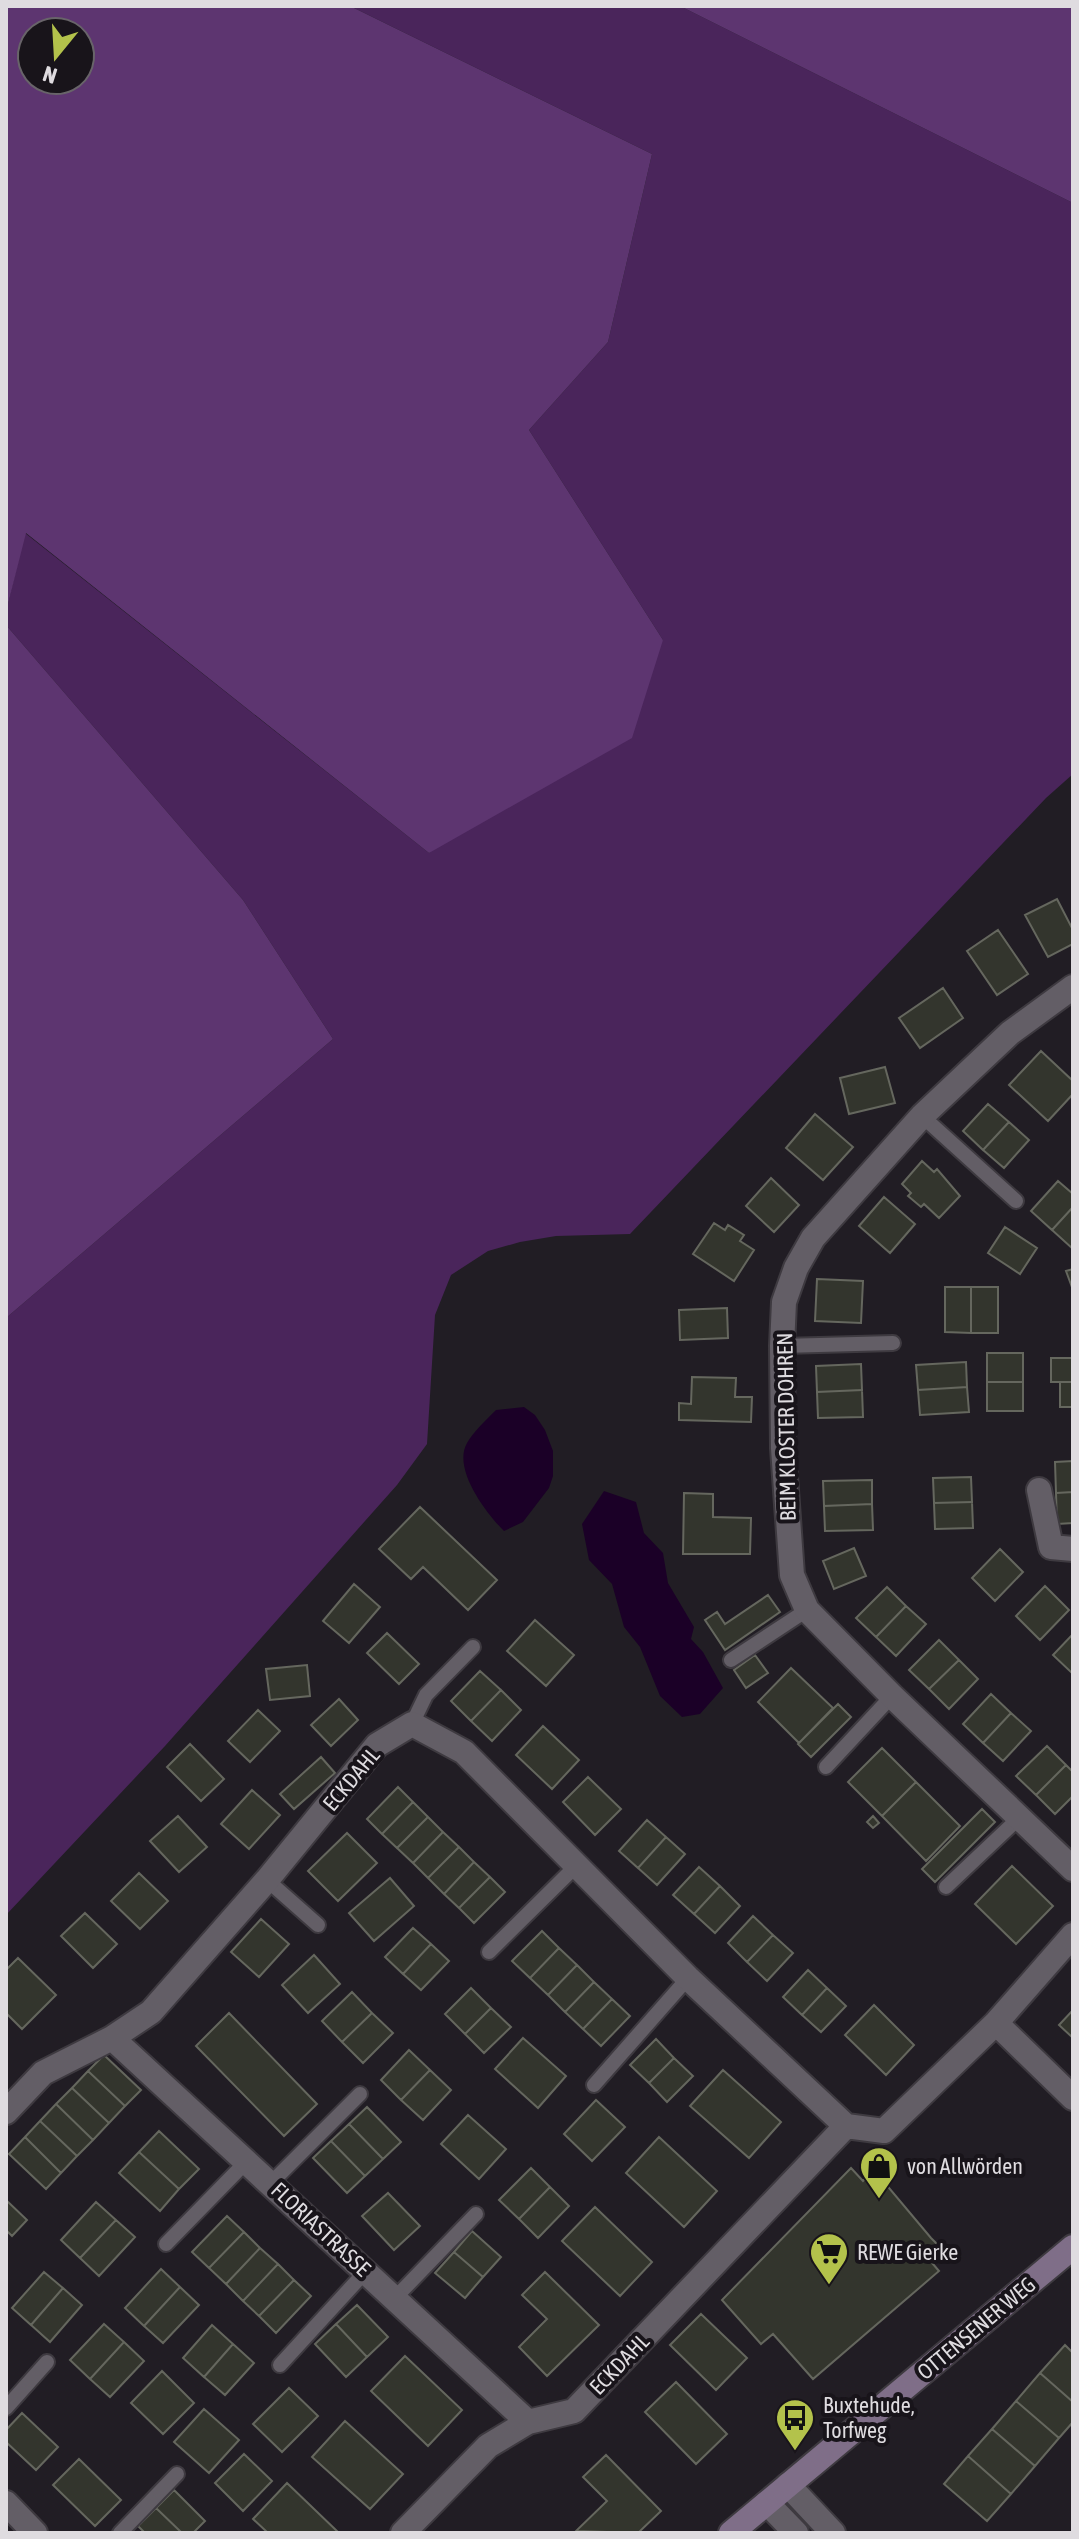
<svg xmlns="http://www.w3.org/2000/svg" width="1079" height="2539" font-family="'Asap Condensed',sans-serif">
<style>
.green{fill:#4a255b}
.forest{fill:#5d3570;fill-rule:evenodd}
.water{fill:#1b0027}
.building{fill:#33352d;stroke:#65675e;stroke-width:2}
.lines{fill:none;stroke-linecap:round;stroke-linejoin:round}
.lane-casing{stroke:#3e3a40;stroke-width:18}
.street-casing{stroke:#3e3a40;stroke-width:28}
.secondary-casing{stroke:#3e3a40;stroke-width:28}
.lane{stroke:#635e66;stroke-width:14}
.street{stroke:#635e66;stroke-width:24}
.secondary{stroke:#7f6e88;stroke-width:24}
.labels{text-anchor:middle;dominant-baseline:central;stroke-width:8;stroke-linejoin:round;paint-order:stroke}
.street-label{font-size:22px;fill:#dfdce0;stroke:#18141a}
.poi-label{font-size:22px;fill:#dfdce0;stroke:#18141a;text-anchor:start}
</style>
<rect width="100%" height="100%" fill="#211d24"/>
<path class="green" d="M350 6H680L1073 203V774L1046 798 630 1234 556 1236 520 1242 488 1251 451 1275 435 1315 427 1444 397 1485 165 1746 6 1915V1318L333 1039 243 900 6 625V612L25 533 429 853 663 640 529 430 608 342 652 154Z"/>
<path class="forest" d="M6 6H350L652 154 608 342 529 430 663 640 632 738 429 853 26 533 6 612ZM32 32H80V80H32Z
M680 6H1073V203Z
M6 625 243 900 333 1039 6 1318Z"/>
<path class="water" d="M524 1407 535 1415 545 1430 553 1451V1476L549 1488 523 1522 504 1531C487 1514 452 1469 467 1443 474 1431 486 1420 496 1410Z
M604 1491 636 1502 644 1533 663 1553 668 1583 694 1627 691 1639 703 1652 723 1688 700 1714 682 1717 660 1696 640 1647 624 1627 612 1584 589 1560 582 1524Z"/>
<path class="building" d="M1057 899 1073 930V944L1048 957 1025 915Z
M998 930 1028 974 997 995 967 951Z
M943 988 963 1018 920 1048 899 1018Z
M1041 1051 1073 1081V1094L1048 1121 1009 1085Z
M885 1067 895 1103 849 1114 840 1078Z
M988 1104 1009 1122 983 1150 963 1131Z
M815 1114 853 1147 823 1180 786 1148Z
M1009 1122 1029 1140 1004 1168 983 1150Z
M922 1161 934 1172 937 1169 960 1196 939 1218 924 1204 921 1207 908 1196 911 1193 902 1184Z
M771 1178 799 1205 774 1232 746 1206Z
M1058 1181 1073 1194V1207L1052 1230 1031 1211Z
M884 1197 915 1224 890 1253 859 1226Z
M1073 1207V1249L1052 1230Z
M714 1223 725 1230 728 1225 744 1235 740 1241 754 1250 734 1281 693 1254Z
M1005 1227 1037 1248 1020 1274 988 1253Z
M1073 1269V1290L1066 1271Z
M817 1279 863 1281 861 1323 815 1321Z
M945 1287H971V1333L945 1332Z
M971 1287H998V1333H971Z
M727 1308 728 1338 680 1340 679 1310Z
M987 1353H1023V1382H987Z
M1051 1358H1073V1382H1051Z
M966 1362 967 1387 918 1390 916 1365Z
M861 1364 862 1390 817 1392 816 1366Z
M692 1377 736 1378 735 1397H752L751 1422 679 1420V1403L691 1404Z
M987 1382H1023V1411H987Z
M1060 1382H1073V1407H1060Z
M967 1387 969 1412 920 1415 918 1390Z
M862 1390 863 1417 818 1418 817 1392Z
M1073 1461V1492L1056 1493 1055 1462Z
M971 1477 972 1502 934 1503 933 1478Z
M872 1480V1504L824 1506 823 1481Z
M1073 1492V1523L1057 1524 1056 1493Z
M684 1493 713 1494V1517L751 1518 750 1554H683Z
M972 1502 973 1528 935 1529 934 1503Z
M872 1504 873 1530 825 1531 824 1506Z
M420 1507 497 1580 468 1610 423 1567 411 1579 379 1549Z
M854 1548 866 1576 834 1589 823 1561Z
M1000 1549 1023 1572 995 1601 972 1578Z
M354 1584 380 1607 349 1643 323 1621Z
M1045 1586 1069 1610 1040 1640 1016 1616Z
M887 1587 906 1606 876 1637 856 1618Z
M768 1595 780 1612 725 1650 705 1620 717 1612 725 1624Z
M906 1606 926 1624 896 1656 876 1637Z
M535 1620 574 1655 546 1686 507 1651Z
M387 1633 419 1664 399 1684 367 1653Z
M1073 1634V1674L1053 1655Z
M939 1640 959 1660 929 1689 909 1670Z
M755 1655 768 1673 746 1688 734 1670Z
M959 1660 978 1679 949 1709 929 1689Z
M307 1665 310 1696 270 1700 266 1669Z
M791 1668 833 1708 799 1743 758 1702Z
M480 1671 501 1690 471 1721 451 1701Z
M501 1690 521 1710 492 1741 471 1721Z
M991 1694 1011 1713 983 1743 963 1724Z
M339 1699 358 1720 331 1746 311 1725Z
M838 1704 851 1717 811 1757 798 1744Z
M258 1710 280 1731 250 1762 228 1741Z
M1011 1713 1031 1731 1003 1761 983 1743Z
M543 1726 579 1760 552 1789 516 1755Z
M190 1744 224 1779 201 1801 167 1767Z
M1047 1746 1066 1765 1036 1795 1016 1776Z
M882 1748 916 1782 882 1816 848 1782Z
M321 1757 335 1773 294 1809 280 1794Z
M1066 1765 1073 1772V1796L1055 1814 1036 1795Z
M588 1777 621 1809 595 1835 563 1802Z
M916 1782 960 1826 926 1861 882 1816Z
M398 1787 413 1802 382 1834 367 1819Z
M252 1790 280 1815 249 1849 221 1824Z
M413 1802 428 1817 397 1848 382 1834Z
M982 1809 995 1822 935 1882 922 1869Z
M178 1816 207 1847 179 1872 150 1841Z
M873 1816 879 1823 873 1828 867 1822Z
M428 1817 443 1832 413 1863 397 1848Z
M647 1820 666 1837 638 1868 619 1851Z
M443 1832 459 1847 428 1878 413 1863Z
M347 1833 377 1863 338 1901 308 1871Z
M666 1837 685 1854 657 1885 638 1868Z
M459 1847 474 1862 444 1894 428 1878Z
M474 1862 490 1877 459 1908 444 1894Z
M1012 1866 1053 1906 1016 1944 975 1904Z
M699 1867 720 1886 694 1914 673 1895Z
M139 1873 168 1901 140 1929 111 1901Z
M490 1877 505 1892 474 1923 459 1908Z
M390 1878 414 1906 374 1941 349 1913Z
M720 1886 740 1906 715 1933 694 1914Z
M85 1913 117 1944 93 1968 61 1936Z
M753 1916 773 1935 747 1962 728 1943Z
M261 1919 289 1944 259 1977 231 1952Z
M413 1928 431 1944 403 1974 385 1957Z
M542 1931 559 1948 530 1978 512 1961Z
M773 1935 793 1953 767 1981 747 1962Z
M431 1944 449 1961 421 1990 403 1974Z
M559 1948 577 1965 548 1995 530 1978Z
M314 1955 340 1984 308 2013 282 1985Z
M18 1958 56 1995 22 2029 6 2013V1970Z
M577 1965 594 1982 565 2012 548 1995Z
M808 1970 827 1988 802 2015 783 1997Z
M594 1982 612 1999 583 2029 565 2012Z
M471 1988 491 2008 465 2034 445 2014Z
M827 1988 846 2006 821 2032 802 2015Z
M352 1992 372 2013 342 2042 322 2021Z
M612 1999 630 2016 601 2046 583 2029Z
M874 2005 914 2045 886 2075 845 2035Z
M491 2008 511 2027 484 2053 465 2034Z
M1073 2010V2038L1059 2025Z
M229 2013 317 2104 284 2136 196 2046Z
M372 2013 393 2033 363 2063 342 2042Z
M523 2038 566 2076 538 2108 495 2069Z
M656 2039 674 2058 649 2083 630 2065Z
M409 2050 430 2070 401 2100 381 2080Z
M104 2055 141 2090 125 2106 88 2071Z
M674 2058 693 2076 667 2102 649 2083Z
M430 2070 451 2090 423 2120 401 2100Z
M723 2070 781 2122 749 2158 690 2106Z
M88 2071 125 2106 109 2123 72 2088Z
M72 2088 109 2123 93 2140 56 2104Z
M596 2100 625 2127 592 2161 564 2134Z
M56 2104 93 2140 77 2156 40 2121Z
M367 2107 401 2142 383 2159 349 2124Z
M468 2115 506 2149 479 2179 441 2144Z
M40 2121 77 2156 61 2173 25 2137Z
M349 2124 383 2159 365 2176 331 2141Z
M159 2131 199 2169 179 2189 139 2152Z
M25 2137 61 2173 46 2189 9 2154Z
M659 2137 717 2191 684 2227 626 2173Z
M331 2141 365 2176 347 2193 313 2158Z
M139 2152 179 2189 160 2211 119 2173Z
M531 2168 550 2187 519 2219 499 2200Z
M851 2168 863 2181 874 2170 931 2238 938 2245 926 2256 939 2271 813 2379 773 2334 761 2344 722 2300Z
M550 2187 569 2206 538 2238 519 2219Z
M388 2193 420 2226 394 2250 362 2216Z
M6 2200 27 2220 12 2236 6 2230Z
M96 2202 116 2220 80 2258 61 2240Z
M595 2207 652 2262 620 2296 562 2241Z
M227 2216 244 2232 209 2268 192 2252Z
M116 2220 135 2237 99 2276 80 2258Z
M472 2231 501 2257 483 2277 454 2252Z
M244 2232 260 2248 226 2284 209 2268Z
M260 2248 278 2264 243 2301 226 2284Z
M454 2252 483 2277 465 2298 435 2273Z
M278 2264 294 2280 259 2316 243 2301Z
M161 2269 180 2287 144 2326 125 2308Z
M44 2272 63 2288 31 2325 12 2308Z
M545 2272 599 2325 547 2376 519 2347 547 2319 522 2295Z
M294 2280 311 2296 276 2333 259 2316Z
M180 2287 199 2305 163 2343 144 2326Z
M63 2288 82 2305 50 2342 31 2325Z
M357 2305 388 2337 367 2357 336 2324Z
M701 2314 747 2358 716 2390 670 2345Z
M104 2324 124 2342 90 2379 70 2360Z
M336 2324 367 2357 346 2377 315 2344Z
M212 2325 233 2344 204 2377 183 2358Z
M124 2342 144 2361 110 2397 90 2379Z
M233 2344 254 2363 225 2395 204 2377Z
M1065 2345 1073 2353V2402L1040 2373Z
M405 2356 462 2410 428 2446 371 2391Z
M162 2371 194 2403 163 2434 131 2403Z
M1040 2373 1073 2402V2422L1059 2438 1016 2401Z
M676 2382 727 2434 696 2464 645 2412Z
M289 2388 318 2416 282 2452 253 2424Z
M1016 2401 1059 2438 1035 2466 992 2429Z
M204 2409 239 2440 209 2473 174 2442Z
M22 2413 58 2447 36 2470 6 2442V2430Z
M345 2421 403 2474 370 2509 312 2457Z
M992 2429 1035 2466 1011 2494 968 2456Z
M244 2454 272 2481 243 2511 215 2483Z
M606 2455 661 2511 638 2533 576 2531 607 2501 583 2477Z
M968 2456 1011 2494 987 2521 944 2484Z
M79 2459 121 2500 95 2526 53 2485Z
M287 2483 339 2533 267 2532 253 2519Z
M174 2490 205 2521 193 2533H182L156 2508Z
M156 2508 182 2533H145L138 2526Z"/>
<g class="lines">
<defs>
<path id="lane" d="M922 1116 1016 1201
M782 1346 893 1343
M731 1660 807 1610
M412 1724 426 1695 473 1647
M826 1767 892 1696
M267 1880 318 1925
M946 1887 1019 1818
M489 1952 576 1866
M594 2085 688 1978
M271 2183 360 2094
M166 2244 247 2161
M395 2298 476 2214
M280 2365 366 2271
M6 2408 47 2362
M120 2533 177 2474"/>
<path id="street" d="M1073 987 1010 1033 922 1116 813 1238 796 1268 784 1302 782 1346 783 1448 792 1575 807 1610 892 1696 1073 1869
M1039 1490 1051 1547 1073 1549
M1073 1935 996 2023 1073 2098
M112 2038 528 2422
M6 2112 43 2073 112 2038 151 2012 267 1880 377 1745 412 1724 464 1752 688 1978 846 2126 884 2131 996 2023
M788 2485 833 2533
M6 2503 35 2533
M767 2503 796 2533
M403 2533 488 2446 528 2422 574 2411 846 2126"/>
<path id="secondary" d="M731 2533 1073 2247"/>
</defs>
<use href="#lane" class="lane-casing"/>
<use href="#street" class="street-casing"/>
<use href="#secondary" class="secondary-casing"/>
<use href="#lane" class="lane"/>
<use href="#street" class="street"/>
<use href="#secondary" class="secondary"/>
</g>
<defs>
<symbol id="shop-pin" viewBox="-11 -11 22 30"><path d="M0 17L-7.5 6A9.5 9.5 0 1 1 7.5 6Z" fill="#b3c24b" stroke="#18141a"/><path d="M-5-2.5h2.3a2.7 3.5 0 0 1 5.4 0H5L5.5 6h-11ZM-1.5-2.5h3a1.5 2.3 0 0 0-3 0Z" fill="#111"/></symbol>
<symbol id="supermarket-pin" viewBox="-11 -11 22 30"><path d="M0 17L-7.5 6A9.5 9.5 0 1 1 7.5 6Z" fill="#b3c24b" stroke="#18141a"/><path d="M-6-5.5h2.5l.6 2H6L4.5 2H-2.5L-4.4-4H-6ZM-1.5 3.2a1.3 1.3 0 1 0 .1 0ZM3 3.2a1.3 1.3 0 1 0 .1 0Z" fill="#111"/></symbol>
<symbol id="bus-pin" viewBox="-11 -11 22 30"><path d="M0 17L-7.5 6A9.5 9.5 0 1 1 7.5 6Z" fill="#b3c24b" stroke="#18141a"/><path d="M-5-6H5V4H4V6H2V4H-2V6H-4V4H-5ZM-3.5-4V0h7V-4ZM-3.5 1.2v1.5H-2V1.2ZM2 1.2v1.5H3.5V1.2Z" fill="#111"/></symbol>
</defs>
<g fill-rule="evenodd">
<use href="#shop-pin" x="857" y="2144" width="44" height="60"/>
<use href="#supermarket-pin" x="807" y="2230" width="44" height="60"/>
<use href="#bus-pin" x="773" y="2396" width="44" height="60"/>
</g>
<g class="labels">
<g class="street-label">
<text transform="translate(786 1427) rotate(-91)">BEIM KLOSTER DOHREN</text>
<text transform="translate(351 1779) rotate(-50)">ECKDAHL</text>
<text transform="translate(321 2229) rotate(43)">FLORIASTRASSE</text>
<text transform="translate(976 2328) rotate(-40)">OTTENSENER WEG</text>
<text transform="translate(619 2364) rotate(-46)">ECKDAHL</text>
</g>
<g class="poi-label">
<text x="907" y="2166">von Allwörden</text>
<text x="857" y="2252">REWE Gierke</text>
<text x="823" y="2405">Buxtehude,<tspan x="823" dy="25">Torfweg</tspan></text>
</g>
</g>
<rect width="1079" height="2539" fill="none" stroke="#dfdce0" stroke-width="16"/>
<g transform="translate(56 56) rotate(198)"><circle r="38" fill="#18141a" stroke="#686469" stroke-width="2"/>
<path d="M0-6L14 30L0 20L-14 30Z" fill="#b3c24b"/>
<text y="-12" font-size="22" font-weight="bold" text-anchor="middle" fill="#dfdce0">N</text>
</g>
</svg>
